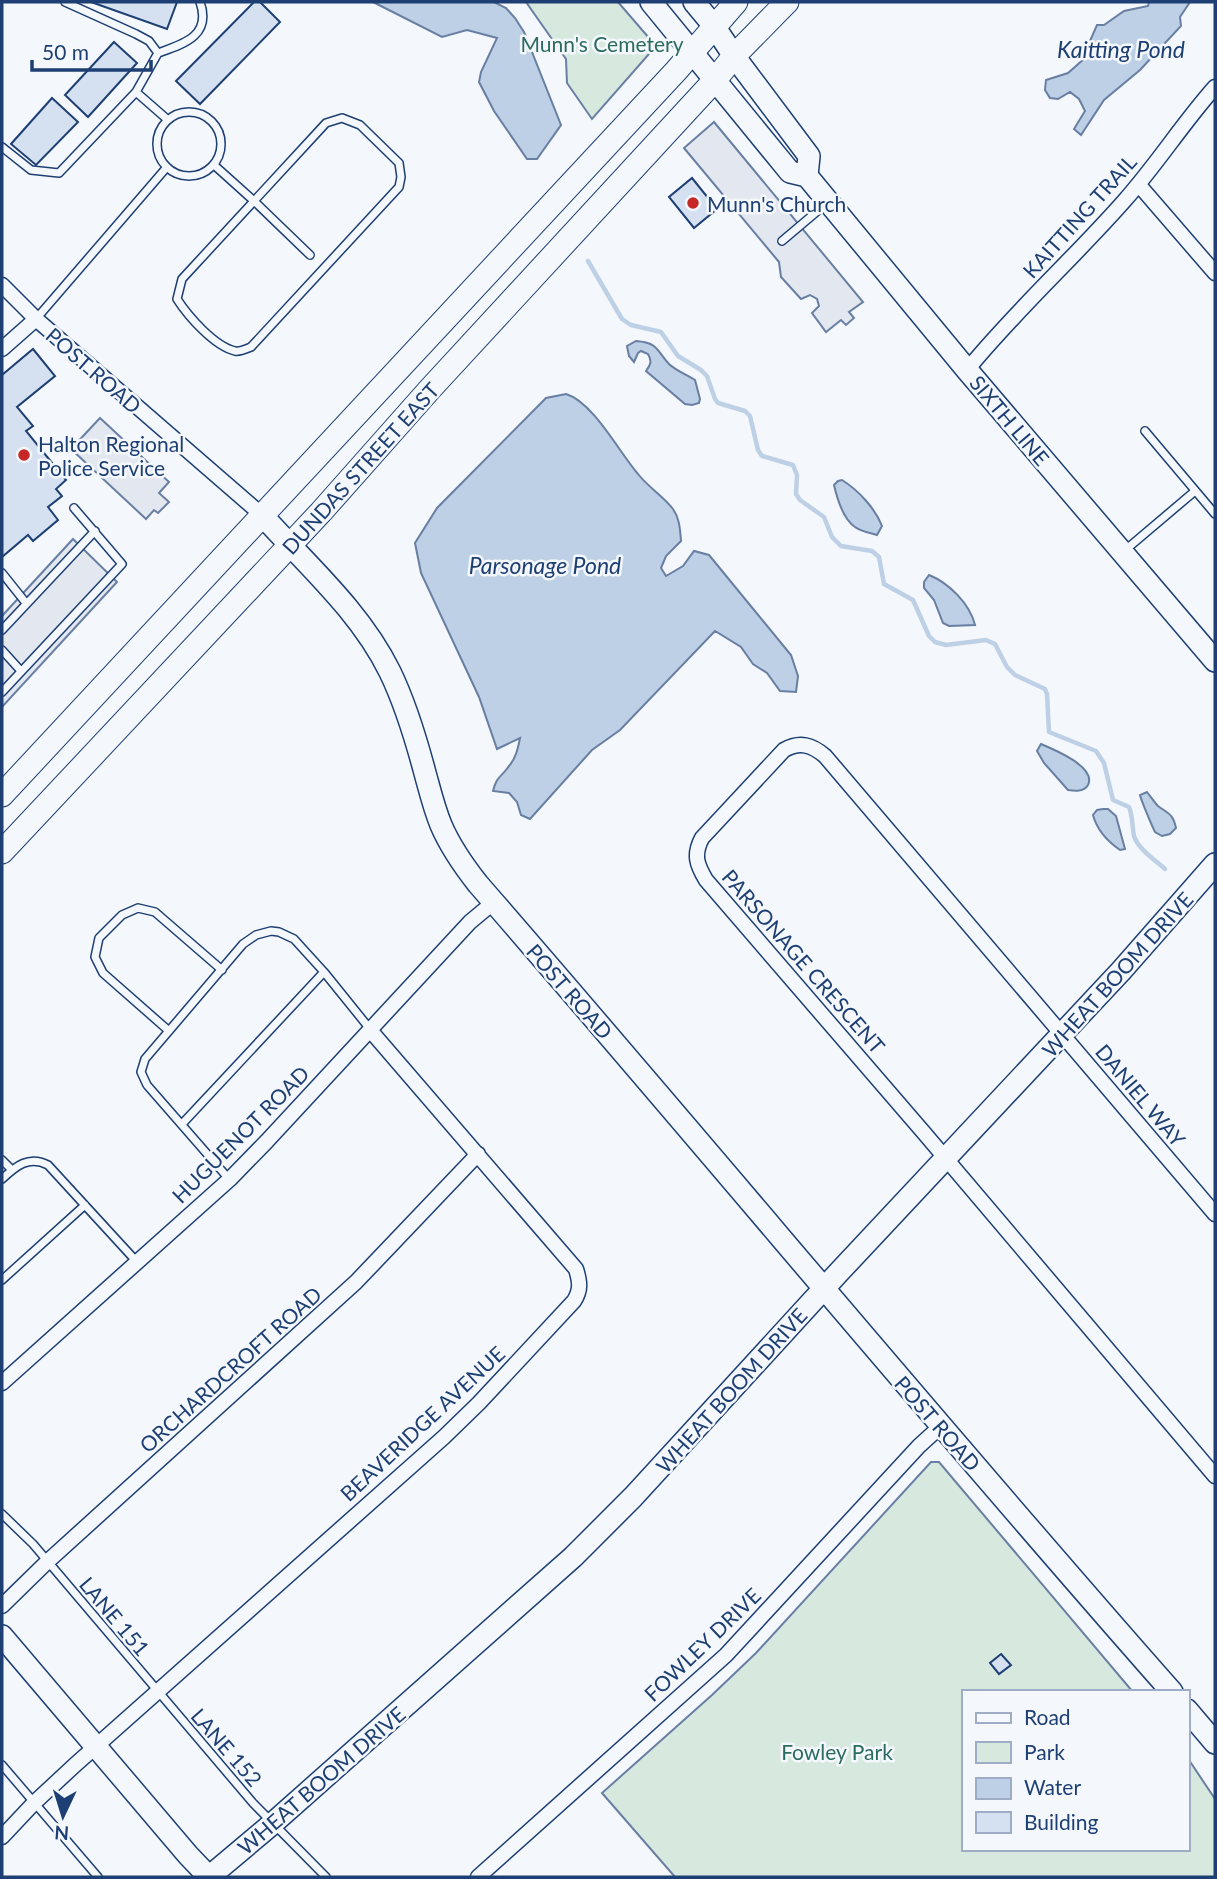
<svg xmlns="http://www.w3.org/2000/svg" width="1217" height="1879" font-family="Lato,sans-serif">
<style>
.green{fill:#d7e8df;stroke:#687fa3;stroke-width:2}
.parking{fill:#e3e8f0;stroke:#687fa3;stroke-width:2}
.water{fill:#bed0e5;stroke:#687fa3;stroke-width:2}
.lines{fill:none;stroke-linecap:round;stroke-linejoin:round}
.stream{stroke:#bed0e5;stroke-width:4.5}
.building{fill:#d5e0f0;stroke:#1d3f73;stroke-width:2}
.lane-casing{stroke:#1d3f73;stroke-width:10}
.street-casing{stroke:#1d3f73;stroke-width:17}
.secondary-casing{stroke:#1d3f73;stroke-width:24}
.primary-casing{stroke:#1d3f73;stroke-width:25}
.lane{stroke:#f4f7fb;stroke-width:7}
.street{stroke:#f4f7fb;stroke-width:14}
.secondary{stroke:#f4f7fb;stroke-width:21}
.primary{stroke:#f4f7fb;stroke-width:23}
.poi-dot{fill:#c62828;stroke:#f4f7fb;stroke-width:2.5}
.labels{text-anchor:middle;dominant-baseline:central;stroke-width:5;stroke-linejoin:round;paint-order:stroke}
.park-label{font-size:21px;fill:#2c6c60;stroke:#f4f7fb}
.poi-label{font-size:21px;fill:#1d3f73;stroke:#f4f7fb;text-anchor:start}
.street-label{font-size:21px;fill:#1d3f73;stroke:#f4f7fb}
.water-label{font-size:23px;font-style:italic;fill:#1d3f73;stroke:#f4f7fb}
</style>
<rect width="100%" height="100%" fill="#f4f7fb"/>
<path class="green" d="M526 2H618L656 46 592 119 567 83 566 59Z
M931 1462H939L1133 1692H963V1849H1187V1757L1215 1799V1877H675L602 1793 712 1695 756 1653Z"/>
<path class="parking" d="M714 122 863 302 849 312 854 318 846 325 841 320 826 332 812 313 819 306 817 299 810 295 801 299 781 277 779 262 684 148Z
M100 418 169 482 159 493 169 502 158 513 154 510 146 519 71 449Z
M73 539 117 582 2 707V616Z"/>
<path class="water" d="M373 2H494L506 8 515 18 524 32 561 125 537 159H527L494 111 479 82 481 72 497 38 467 30 442 37Z
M1149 2H1190L1180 17 1181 26 1140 70 1104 100 1081 135 1074 129 1085 111 1079 99 1070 92 1058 99 1050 98 1045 90 1046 80 1068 73 1085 58 1086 50 1097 25H1104L1124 11 1148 6Z
M636 341C659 343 656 350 669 364 675 370 687 375 695 380L700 399 699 403 692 405 685 404 646 371C651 364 652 361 648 354L641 351 638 353 634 362 629 356 627 346Z
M566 394C593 402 619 452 638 474 648 487 663 496 673 509 680 519 680 530 681 541L666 556 661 568 666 576 683 566 694 551 709 555 791 655 798 676 796 692 780 691 767 673 753 664 741 647 715 631 620 730 592 750 530 819 521 815 517 802 509 793 493 791C497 775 501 778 509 766 516 758 518 748 520 738L497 749 479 697 421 573 415 543 437 508 546 398Z
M842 480C858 490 875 508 882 526L877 535C870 533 860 531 855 527 843 519 837 498 834 485L838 481Z
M929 575C949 583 970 604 975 625L949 626 943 623 934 600 924 588V582Z
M1041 744C1053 749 1097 767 1088 785 1084 792 1075 791 1068 790L1044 763 1037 751Z
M1147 792C1151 797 1154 802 1158 806 1169 814 1173 814 1176 828L1170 834 1162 836 1155 832C1152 826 1141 800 1140 795Z
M1103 809H1108L1116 816 1125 849 1120 850C1107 841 1097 830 1093 815L1097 810Z"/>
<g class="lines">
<path class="stream" d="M588 261 622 319 631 325 661 332 678 356 701 370 707 376 715 399 718 403 745 411 750 416 758 450 762 456 793 465 797 475 796 494 800 500 824 517 832 537 841 546 872 551 879 557 884 584 913 600 929 636 935 642 946 645 986 640 995 644 1007 667 1015 675 1045 689 1047 694 1049 732 1096 751 1104 763 1113 800 1129 807C1133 817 1132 826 1134 836 1138 849 1155 860 1165 869"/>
</g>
<path class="building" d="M91 2H177L167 29Z
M254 2H260L280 22 200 104 176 81Z
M114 42 137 63 88 117 65 95Z
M52 98 78 122 36 165 11 144Z
M692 178 717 209 694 228 669 197Z
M33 349 55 376 17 407 33 426 26 431 66 480 56 489 62 496 48 507 58 520 33 541 28 535 2 557V375Z
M1001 1654 1011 1665 999 1674 990 1663Z"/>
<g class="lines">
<defs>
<path id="lane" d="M158 53C183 44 212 36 200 2
M136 92 168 120
M157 144a32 32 0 1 1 64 0a32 32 0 1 1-64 0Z
M342 118 360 125 399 163 401 177 399 187 251 347C246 349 240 352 235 351 214 346 188 316 177 299L182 279 326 123Z
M2 147 31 170 59 173 136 92 158 53 149 41 136 34 65 2
M214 165 254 201 310 255
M782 241 827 203
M36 319 167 167
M1145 431 1215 514
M1123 552 1195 491
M2 573 26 603
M2 630 95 531
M2 650 21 671
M2 692 122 564 74 508
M169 1031 103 973 95 957 99 938 122 915 138 908 155 912 222 970
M182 1124 324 972
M2 1160 12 1170
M2 1179C16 1166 29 1155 48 1165L137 1262
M229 1179 147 1085 141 1072 145 1059 243 944 256 935 271 931 279 932 294 939 324 972 370 1029
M2 1280 85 1205
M2 1514 33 1544 253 1803 326 1877
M2 1765 98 1877"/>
<path id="street" d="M1139 185 1215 273
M2 285 36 319 262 515
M2 349 36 319
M967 370C1016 310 1074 258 1125 200 1157 164 1183 123 1215 87
M1215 1214 825 756C812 745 800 741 784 750L702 838C693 855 697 865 706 880L925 1134 1215 1476
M2 1383 230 1179 267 1141 470 922 494 902
M2 1606 47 1562 356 1282 478 1154
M2 1837 34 1803 76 1764 444 1437 479 1403 574 1301C581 1290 580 1282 576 1269L370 1030
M478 1877 726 1655 919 1446 941 1426"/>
<path id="secondary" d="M651 2 790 172 807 176 967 370 1215 661
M694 2 714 26 734 56 809 156 807 176
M262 515C307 565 360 611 390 672 406 705 416 739 425 773 430 791 434 808 441 825 450 846 463 865 478 884 711 1152 937 1426 1172 1692
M2 1636 188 1855 209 1877
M1187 1710 1215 1743
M209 1877 272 1824 573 1557 633 1497 840 1271 1121 971 1215 864"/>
<path id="primary" d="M2 795 676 71 736 2
M2 852 321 512 430 389 715 80 734 56 787 2"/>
</defs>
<use href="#lane" class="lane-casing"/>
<use href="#street" class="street-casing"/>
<use href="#secondary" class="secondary-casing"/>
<use href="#primary" class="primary-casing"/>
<use href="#lane" class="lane"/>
<use href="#street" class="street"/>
<use href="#secondary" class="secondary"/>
<use href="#primary" class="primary"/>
</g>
<g class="poi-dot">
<circle cx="693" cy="203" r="7"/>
<circle cx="24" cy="455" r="7"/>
</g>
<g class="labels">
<g class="park-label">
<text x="602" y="43">Munn's Cemetery</text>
<text x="837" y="1751">Fowley Park</text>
</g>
<g class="poi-label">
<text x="707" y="203">Munn's Church</text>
<text x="38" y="443">Halton Regional<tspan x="38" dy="24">Police Service</tspan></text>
</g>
<g class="street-label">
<text transform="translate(1079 216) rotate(-48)">KAITTING TRAIL</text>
<text transform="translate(94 370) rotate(41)">POST ROAD</text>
<text transform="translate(1010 420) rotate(50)">SIXTH LINE</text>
<text transform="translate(360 468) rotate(-48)">DUNDAS STREET EAST</text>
<text transform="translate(804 961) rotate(49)">PARSONAGE CRESCENT</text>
<text transform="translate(1117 974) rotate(-48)">WHEAT BOOM DRIVE</text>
<text transform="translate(570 991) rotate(49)">POST ROAD</text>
<text transform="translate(1141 1095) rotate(50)">DANIEL WAY</text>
<text transform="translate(240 1134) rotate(-45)">HUGUENOT ROAD</text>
<text transform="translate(230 1369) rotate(-42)">ORCHARDCROFT ROAD</text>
<text transform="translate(731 1390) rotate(-48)">WHEAT BOOM DRIVE</text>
<text transform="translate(422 1423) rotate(-43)">BEAVERIDGE AVENUE</text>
<text transform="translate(938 1423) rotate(49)">POST ROAD</text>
<text transform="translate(115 1616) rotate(50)">LANE 151</text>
<text transform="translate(702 1644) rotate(-44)">FOWLEY DRIVE</text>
<text transform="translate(227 1747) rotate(49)">LANE 152</text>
<text transform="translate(321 1780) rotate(-41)">WHEAT BOOM DRIVE</text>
</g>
<g class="water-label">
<text x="1121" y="49">Kaitting Pond</text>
<text x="545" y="565">Parsonage Pond</text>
</g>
</g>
<rect width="1217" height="1879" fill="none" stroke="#1d3f73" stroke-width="7"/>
<rect x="962" y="1690" width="228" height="161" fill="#f4f7fb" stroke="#9eadc5" stroke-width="2"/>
<rect x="976" y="1713" width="35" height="10" fill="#f4f7fb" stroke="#9eadc5" stroke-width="2"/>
<text x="1024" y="1725" font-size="21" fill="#1d3f73">Road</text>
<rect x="976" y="1742" width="35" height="21" fill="#d7e8df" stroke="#9eadc5" stroke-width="2"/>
<text x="1024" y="1760" font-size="21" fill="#1d3f73">Park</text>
<rect x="976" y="1778" width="35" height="21" fill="#bed0e5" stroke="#9eadc5" stroke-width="2"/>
<text x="1024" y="1795" font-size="21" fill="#1d3f73">Water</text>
<rect x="976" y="1812" width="35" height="21" fill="#d5e0f0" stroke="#9eadc5" stroke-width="2"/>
<text x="1024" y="1830" font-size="21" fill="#1d3f73">Building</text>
<g transform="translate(63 1816) rotate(184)" stroke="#f4f7fb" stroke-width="5" paint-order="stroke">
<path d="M0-5L12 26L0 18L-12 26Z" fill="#1d3f73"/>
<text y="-10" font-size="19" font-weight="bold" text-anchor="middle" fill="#1d3f73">N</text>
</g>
<path d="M32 60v10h119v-10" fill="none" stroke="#1d3f73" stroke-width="3.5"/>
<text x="42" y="60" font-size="21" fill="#1d3f73" stroke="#f4f7fb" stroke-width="5" paint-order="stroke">50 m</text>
</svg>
